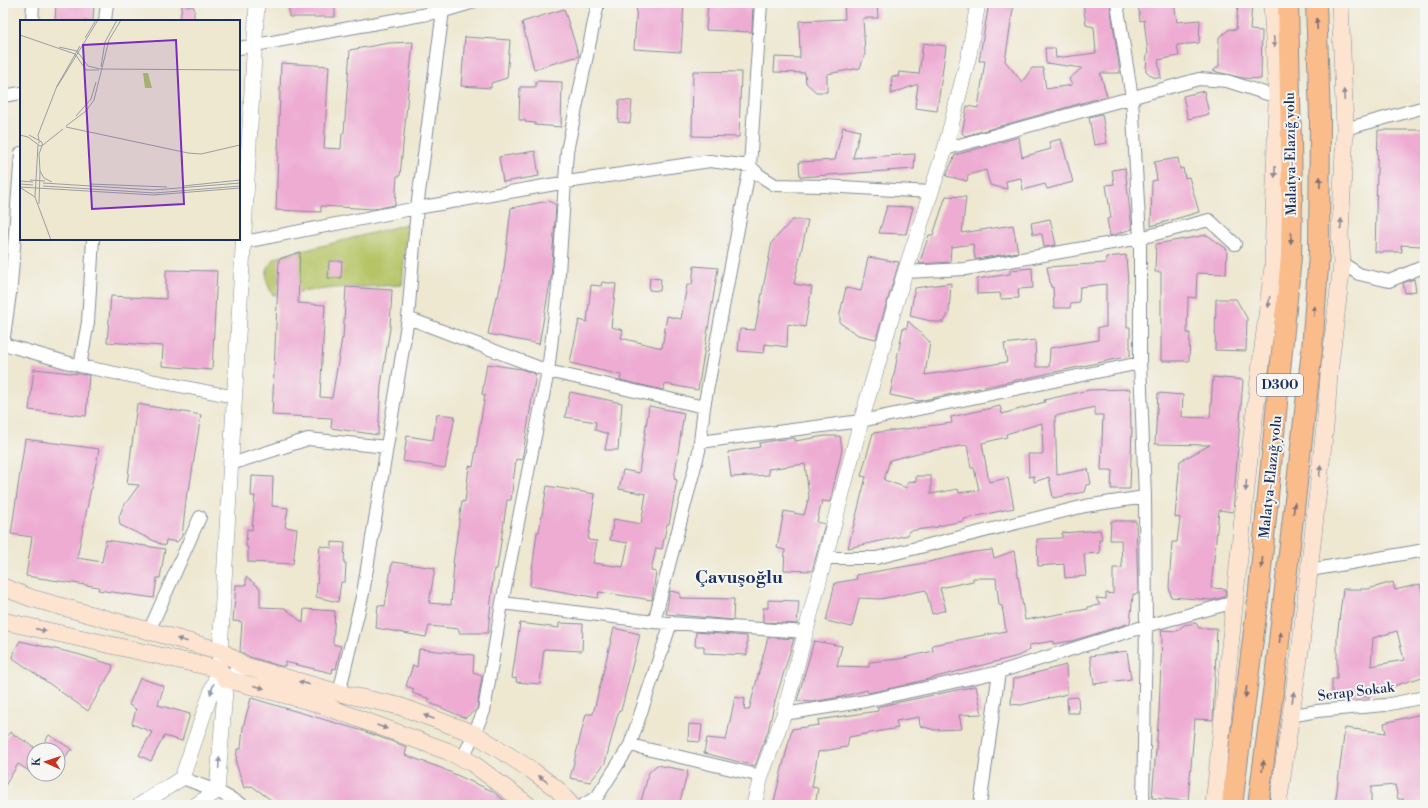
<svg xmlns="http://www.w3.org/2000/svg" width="1428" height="808" font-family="'Libre Bodoni',serif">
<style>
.green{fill:#b6c466;stroke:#687a62}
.building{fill:#eeacd3;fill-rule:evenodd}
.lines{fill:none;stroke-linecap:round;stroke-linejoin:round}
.minor-casing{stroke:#848c98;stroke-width:14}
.tertiary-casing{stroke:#848c98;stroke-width:16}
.secondary-casing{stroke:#848c98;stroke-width:18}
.trunk-casing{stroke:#848c98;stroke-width:22}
.minor{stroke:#fff;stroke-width:12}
.tertiary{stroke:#fff;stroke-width:15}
.secondary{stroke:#fde4d1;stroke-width:17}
.trunk{stroke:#fabc8b;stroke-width:20}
.oneway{fill:#7f6e72}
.oneway2{fill:#8c8a98}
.oneway3{fill:#8d97ae}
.labels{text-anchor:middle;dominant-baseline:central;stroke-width:4;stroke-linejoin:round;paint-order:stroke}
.shield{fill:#f6f6f2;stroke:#5d6b8a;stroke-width:1}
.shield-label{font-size:13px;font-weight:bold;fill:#1b2f5e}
.street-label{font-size:14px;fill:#1b2f5e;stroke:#f6f6f2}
.district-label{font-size:18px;font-weight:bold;fill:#1b2f5e;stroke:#f6f6f2}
.inset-road{fill:none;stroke:#9a9ea3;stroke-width:1}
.view{fill:#7b2cbf;fill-opacity:0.15;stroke:#7b2cbf;stroke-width:2}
.inset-edge{fill:none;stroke:#1b2f5e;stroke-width:2}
</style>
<rect width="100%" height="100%" fill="#f6f6f2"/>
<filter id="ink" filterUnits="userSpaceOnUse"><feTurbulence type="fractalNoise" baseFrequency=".025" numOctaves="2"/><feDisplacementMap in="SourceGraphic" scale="8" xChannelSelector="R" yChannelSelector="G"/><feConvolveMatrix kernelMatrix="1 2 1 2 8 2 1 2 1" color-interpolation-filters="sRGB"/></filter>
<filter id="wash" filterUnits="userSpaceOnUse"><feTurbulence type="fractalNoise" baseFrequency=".012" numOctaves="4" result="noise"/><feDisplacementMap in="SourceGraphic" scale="16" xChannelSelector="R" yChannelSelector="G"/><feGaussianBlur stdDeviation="0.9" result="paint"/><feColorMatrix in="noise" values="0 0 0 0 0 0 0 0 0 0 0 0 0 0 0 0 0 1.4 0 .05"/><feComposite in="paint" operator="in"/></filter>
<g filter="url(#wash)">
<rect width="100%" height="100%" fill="#eee8d1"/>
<path class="green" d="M407 224 402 285 335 288 273 295C265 282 263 270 275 258Z"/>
<g id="blocks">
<path class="building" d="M56 3H94L93 21H55Z
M289 3H335V17H289Z
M637 3H684L681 52 634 49Z
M708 3H753L752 32 706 30Z
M844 3H877L878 18H863L865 54 860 68 827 74V92H816L806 83 805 73 774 72 775 57 800 58 799 21 845 19Z
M989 3H1014L1005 61 1022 82 1032 68H1043L1046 89 1072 85 1069 79 1082 68 1046 63 1045 48H1055L1056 58 1096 53 1094 27 1086 25 1083 3H1110L1120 73H1100L1107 96 965 136 962 133 967 106 978 108 985 61H979Z
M1138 3H1174L1177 22 1200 20 1199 43 1177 45 1179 56 1158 60 1161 78 1153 77 1146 71 1147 54H1148L1144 20 1140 21Z
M1238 4 1252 5 1250 30 1262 31 1261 79 1243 78 1213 71 1219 66V37L1230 29 1236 30Z
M182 5 194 7V21H180Z
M564 9 579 56 534 69 522 22Z
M465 37 510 40 507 78 491 83V88L461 86Z
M413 42 400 176H397L395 205 374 209 321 206V212L276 210 281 63 329 66 324 148 341 149 342 133H344L350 50 389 43Z
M923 43 946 46 937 111 915 108 918 84 891 94 892 76 898 77 899 72 919 74Z
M693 71 741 72 739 137 692 136Z
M536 81 562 82 561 127 535 125V123L525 122V120H519L520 87H536Z
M1204 91 1209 114 1188 119 1183 96Z
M619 100 632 101 630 123 618 122Z
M1102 114 1107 143 1094 145 1089 117Z
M843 127 860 131 853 158 915 154 914 169 800 177 799 162 835 160Z
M1378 130H1425L1423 246 1401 245 1402 252H1375Z
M1019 137 1022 157 1051 149 1049 142 1061 139 1073 182 1047 189 1045 184 1023 190 1021 178 1006 181 1007 189 990 185 986 170 968 175 967 181 946 176 955 155Z
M535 151 539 176 503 182 499 157Z
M1178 158 1180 169 1183 168 1185 178 1189 177 1199 212 1151 226 1152 181 1157 180 1154 162Z
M1125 168 1132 229 1110 236 1107 219 1111 218 1106 185 1114 184 1112 170Z
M946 196 966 197 962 233 1013 225 1018 252 977 259H975L973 244 951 247 950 262 919 264 929 235H933Z
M549 201 556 205 551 278 539 344 488 334 496 297H498L504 268 511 208Z
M887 206 913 207 906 234 879 233Z
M1050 219 1056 245 1044 247 1042 234H1033L1031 223Z
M792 220H808L794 284 812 287 805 327 788 324 787 347 765 344 764 353 738 351 740 329 755 330 772 242Z
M1207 235 1227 249 1226 274 1197 273 1196 298 1188 297 1187 333H1190L1189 361H1161V272H1155L1156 244Z
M300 252 298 303 325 305 320 397 332 398 342 338 343 339 346 287 392 290 390 328 381 385 378 435 331 428 332 418 272 415 279 259Z
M1126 255 1128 283H1127V327H1130V356L919 401 890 395 903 328H907L908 321 930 342 925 375 1007 362 1004 344 1035 340 1036 367H1049L1050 348 1098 340V327H1106V284L1080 287 1079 303 1071 304 1070 308H1054L1053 287H1051L1047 267 1106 263V257Z
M868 257 899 262 876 339 858 335 840 323V313L846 288 861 291Z
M329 261H342L341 278H328Z
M694 266 718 268 698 390 665 384 663 390 620 380 621 375 570 363 579 320 587 322 591 285 601 286 602 282 616 284 611 327 623 330 621 338 662 348 667 316 681 319 687 285H692Z
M1032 268 1033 288 1018 289 1019 298 1001 299 1000 293 977 294V279L1010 274V270Z
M166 270 217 271 212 370 162 366 163 346 107 342 111 296 166 299Z
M650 278 661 279 660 291 649 290Z
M1414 279 1416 291 1405 293 1403 283Z
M951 283 949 313 944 322H935L910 316 915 288Z
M1216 299H1236L1247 318 1246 351 1215 350Z
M487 364 521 369 536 374 522 460 516 459 511 500H507L497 569H494L488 633H459V629L429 626 426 637 376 628 378 605 385 606 392 562 435 568 429 603 451 605 454 563H453L462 501 465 502 469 466 473 467 485 395 482 394Z
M34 369 89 375 86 416 29 410Z
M1213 377 1243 380 1233 512 1219 510 1211 588 1226 589 1225 597 1212 600 1171 597 1169 587 1172 542H1177L1180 518 1175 517 1180 461 1210 445 1155 444 1158 393 1183 395 1182 417 1210 418Z
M1130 389 1131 428H1132L1130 489H1111L1112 470H1101L1103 415H1095V407L1055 416 1057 475 1088 469 1091 484 1086 485 1084 492 1053 498 1049 477 1034 482V476L1029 477 1028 454H1043L1042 423 1006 434 1007 437 982 443 989 482 1008 478 1014 508 964 519V521L938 526V527L909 531 908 535 848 548 866 477 861 476 873 433 952 423 951 417 1000 406 1002 414 1045 402 1044 400 1089 390ZM967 445 971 468H974L979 490 959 493 958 489 931 494V476H916V482L908 481 907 488 884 480 890 460 922 452Z
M570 392 622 403 618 450H605L608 434 595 430 596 422 565 417Z
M137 404 201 415 189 491H187L182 536 177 542 166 540 165 546 120 525 119 517 123 507 139 485 127 484Z
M649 406 684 413 674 479 677 480 669 524H667L662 549 656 548 651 571 656 572 652 600 599 592 598 598 530 586 537 532H539L547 486 595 494 588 540 597 541 593 563 623 567 628 543 610 540 614 519 641 524 646 494 619 489 623 470 639 473Z
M437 414 455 416 445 468 403 461 407 436 433 440Z
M825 436H840L842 450 830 502 822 501 817 522 825 524 812 571 784 570 785 550 777 548 784 511 804 515 809 497 805 464 768 469 769 475 731 477 728 452 760 447 759 443 776 440 795 438V441Z
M25 439 99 449 77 558 102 562 106 540 165 549 160 578H157L154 598 98 590 99 587 26 576 32 537 11 534Z
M252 476 273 477 272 506 288 508 285 527 297 529 293 564 248 562V547H246L247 529 252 530 255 496H251Z
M1111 521H1136L1138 594H1133L1130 623 1072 641 1053 644V641L1029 645 1030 650 1018 656 897 687 868 693 867 690 841 697 812 702 797 701 814 641 842 646 837 666 869 667V662L899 659 933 651 932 645 1006 631 1002 606 999 605 996 578H973V581L940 588 946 610 932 614 926 590 880 599 859 598 852 627 826 621 835 583 857 579 856 575 919 564 974 552 992 550 994 558 1014 551 1025 620 1088 609V607L1100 605 1096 598 1106 599V593L1113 594V568H1122L1121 540H1110Z
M1100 530 1102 540H1099L1100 553 1084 554 1086 576 1065 578 1064 564 1038 566 1037 539 1062 538V533Z
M332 542 345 543 344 563H346L345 582H341L338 602 316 597 320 546 332 548Z
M246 577 260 588V607L285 608 303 623 304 609 335 611 333 644 341 646 336 669 333 668 332 673 285 662V666H280L250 657 240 651 242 622 233 621 236 585H246Z
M1393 582 1395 590 1420 584 1425 603V676L1369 694V697L1332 696V679H1337V638L1343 589H1368ZM1397 631 1404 660 1371 666 1373 638Z
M670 591 680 593V598L734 599 733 620 666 614Z
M768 600 799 601 797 624 763 622V608H768Z
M520 623 559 628V623L583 624 582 651 544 649 540 684 516 682 517 679 512 678Z
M1196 623 1199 628H1217L1213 720 1195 719 1188 801 1152 798 1159 712 1162 637 1161 630 1177 631 1184 625Z
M614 628 640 634 621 711 619 710 605 763 590 782 570 778 586 714H593Z
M696 632 747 636V655L704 653V646H695Z
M768 637 794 639 775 701 768 731 755 766 704 753 707 738 726 740 735 697 745 699 744 710H749Z
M20 641 77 654 113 665 112 670 88 711 13 658 15 649Z
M419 649 474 655 473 673 482 676 477 709 465 718 428 702 430 699 412 693 414 689 406 686 413 665 417 667Z
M1127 651 1131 679 1094 684 1090 656Z
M1066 665 1067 694 1021 705 1011 704 1013 679Z
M140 678 164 686 158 705 190 714 182 741 164 736 151 761 139 755 152 732 132 724 136 709 129 705Z
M976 686 982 714 959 715 962 729 935 730 920 726 919 717 896 721 898 728 849 737 847 747 818 752 812 787 818 788 815 805H773L792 729 819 725 818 720 878 711V707H876Z
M1078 697 1079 713H1068L1067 698Z
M251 698 363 731 407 747 405 755 441 768 492 791 510 805H278L252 786 244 788 236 763 237 749H241L243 727Z
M1425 713V805H1404L1403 799H1398L1395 785 1371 787V805H1335L1345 728 1386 733 1384 723Z
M689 724 702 725 700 742 688 741Z
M10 732 34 747V774L18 764 3 789V743Z
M49 735 73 750H70L58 769V750H40Z
M657 765 688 771 679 805H640L649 772Z"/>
</g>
</g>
<g filter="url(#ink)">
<use href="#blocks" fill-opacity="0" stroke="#848c98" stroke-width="1"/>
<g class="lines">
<defs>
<path id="minor" d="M444 3 417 208 408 318 548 371 704 407
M32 21 33 3
M105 21 107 3
M239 48 444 11 471 3
M3 96 21 93
M1345 129 1425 107
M945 149 1199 79 1227 81 1277 97
M21 153 11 286 3 344 80 366 235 397
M244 242 417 208 567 182 710 161 750 166 759 175 775 185 824 186 931 192
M1342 263 1359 274 1389 281 1425 266
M905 272 965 269 1140 238 1209 220 1235 244
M80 366 88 322 93 239
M700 442 861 421 1140 363
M231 464 308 439 387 447
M825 558H876L1085 506 1145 497 1140 363V238L1132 98 1117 3
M1310 570 1425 550
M502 603 654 622 806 632
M654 622 699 451 704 407 750 166 761 3
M149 631 200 517
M339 693 363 593 408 318
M784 714 866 701 999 672 1146 626 1235 602
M1290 716 1317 711 1385 705 1425 697
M630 745 761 776
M463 758 484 711 502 603 548 371 558 288 567 151 598 3
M182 778 217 791 243 805
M583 805 597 797 630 745 671 623
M980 805 999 672
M1143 805 1146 626 1145 497"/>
<path id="tertiary" d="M140 805 182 778 219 669 257 3
M196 805 217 791 226 679 245 666
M754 805 761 776 784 714 861 421 905 272 945 149 969 55 978 3"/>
<path id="secondary" d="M3 587 31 598 221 651 245 666 339 693 399 706 475 734 530 769 557 789 571 805
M3 621 219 669 226 679 316 703 447 751 472 763 528 805
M1214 805 1248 468 1273 267 1277 97 1272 3
M1278 805 1301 644 1326 417 1329 374 1342 263 1340 235 1345 129 1340 3"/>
<path id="trunk" d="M1232 805 1258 600 1291 257 1292 192 1288 3
M1258 805 1275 677 1312 350 1319 253 1320 118 1316 3"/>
</defs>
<use href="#minor" class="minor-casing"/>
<use href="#tertiary" class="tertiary-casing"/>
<use href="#secondary" class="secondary-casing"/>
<use href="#trunk" class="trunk-casing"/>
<use href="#minor" class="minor"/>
<use href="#tertiary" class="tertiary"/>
<use href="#secondary" class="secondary"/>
<use href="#trunk" class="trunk"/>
</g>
<defs><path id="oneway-solid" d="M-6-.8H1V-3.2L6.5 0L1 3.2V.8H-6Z"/></defs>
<g class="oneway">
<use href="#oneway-solid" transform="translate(1317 24) rotate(-92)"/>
<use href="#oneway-solid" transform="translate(1320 182) rotate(-89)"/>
<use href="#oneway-solid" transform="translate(1291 238) rotate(91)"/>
<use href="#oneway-solid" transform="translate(1314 311) rotate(-86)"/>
<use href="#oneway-solid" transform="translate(1294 508) rotate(-84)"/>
<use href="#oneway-solid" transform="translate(1262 563) rotate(96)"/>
<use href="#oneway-solid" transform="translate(1280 637) rotate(-84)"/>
<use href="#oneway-solid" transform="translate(1246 692) rotate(97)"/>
<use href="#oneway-solid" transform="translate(1263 766) rotate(-82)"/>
</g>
<g class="oneway2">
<use href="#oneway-solid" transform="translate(1274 42) rotate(87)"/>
<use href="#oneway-solid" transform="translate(1344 95) rotate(-93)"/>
<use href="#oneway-solid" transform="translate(1275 172) rotate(91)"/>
<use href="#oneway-solid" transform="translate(1341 224) rotate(-87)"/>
<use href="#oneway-solid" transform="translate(1269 302) rotate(97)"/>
<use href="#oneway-solid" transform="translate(1320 471) rotate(-84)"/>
<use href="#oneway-solid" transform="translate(1246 486) rotate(95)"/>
<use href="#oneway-solid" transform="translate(41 630) rotate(13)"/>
<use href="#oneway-solid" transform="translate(182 640) rotate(-164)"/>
<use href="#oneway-solid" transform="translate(304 683) rotate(-164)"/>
<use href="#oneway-solid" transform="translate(259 687) rotate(15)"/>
<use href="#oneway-solid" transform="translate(1293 697) rotate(-81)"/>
<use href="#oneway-solid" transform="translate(429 717) rotate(-159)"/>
<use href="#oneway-solid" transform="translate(382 727) rotate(20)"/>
<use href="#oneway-solid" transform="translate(543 779) rotate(-143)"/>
</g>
<g class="oneway3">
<use href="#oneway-solid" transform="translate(212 689) rotate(108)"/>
<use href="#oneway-solid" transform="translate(219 763) rotate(-86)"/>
</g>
</g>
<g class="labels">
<rect class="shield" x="1257" y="374" width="46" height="22" rx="3"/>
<g class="shield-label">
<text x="1280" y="385">D300</text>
</g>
<g class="street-label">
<text transform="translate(1291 154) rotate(-91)">Malatya-Elazığ yolu</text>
<text transform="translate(1271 477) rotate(-84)">Malatya-Elazığ yolu</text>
<text transform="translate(1356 692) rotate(-7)">Serap Sokak</text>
</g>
<g class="district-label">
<text x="739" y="577">Çavuşoğlu</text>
</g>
</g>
<g transform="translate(20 20)">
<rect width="220" height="220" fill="#eee8d1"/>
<path d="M123 53H128L132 68H125Z" fill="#b6c466"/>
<path class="inset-road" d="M0 15 55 34 66 50H79M65 18 76 0M39 27 57 31 68 46 80 49 220 50M81 47 85 22 97 0M37 66 60 26M37 67 78 0M56 96 71 79 76 62M46 106 66 91 74 80 89 20 101 0M46 107 168 133 181 134 220 125M0 115 8 117 20 126 23 125 21 121 18 123M9 115 20 121M19 120 18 115 37 66M18 125 15 177 31 220M23 125 43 109M22 126 19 134 20 151 24 158 32 162M10 160 25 161M0 161 13 162M23 163 134 170 220 163M0 164 13 165M70 164 147 167M23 166 135 173 220 166M163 166 220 160M0 167 134 175 220 168M1 168 15 177M19 184 20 151"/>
<path class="view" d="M156 20 164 184 72 189 63 25Z"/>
<rect width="220" height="220" class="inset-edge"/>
</g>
<rect width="1428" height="808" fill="none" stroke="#f6f6f2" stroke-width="16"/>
<g transform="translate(46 762) rotate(273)"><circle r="19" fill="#f6f6f2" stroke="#9ea6b7"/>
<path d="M0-3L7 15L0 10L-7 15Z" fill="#c8321e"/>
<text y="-6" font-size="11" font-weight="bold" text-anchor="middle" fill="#1b2f5e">K</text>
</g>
</svg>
